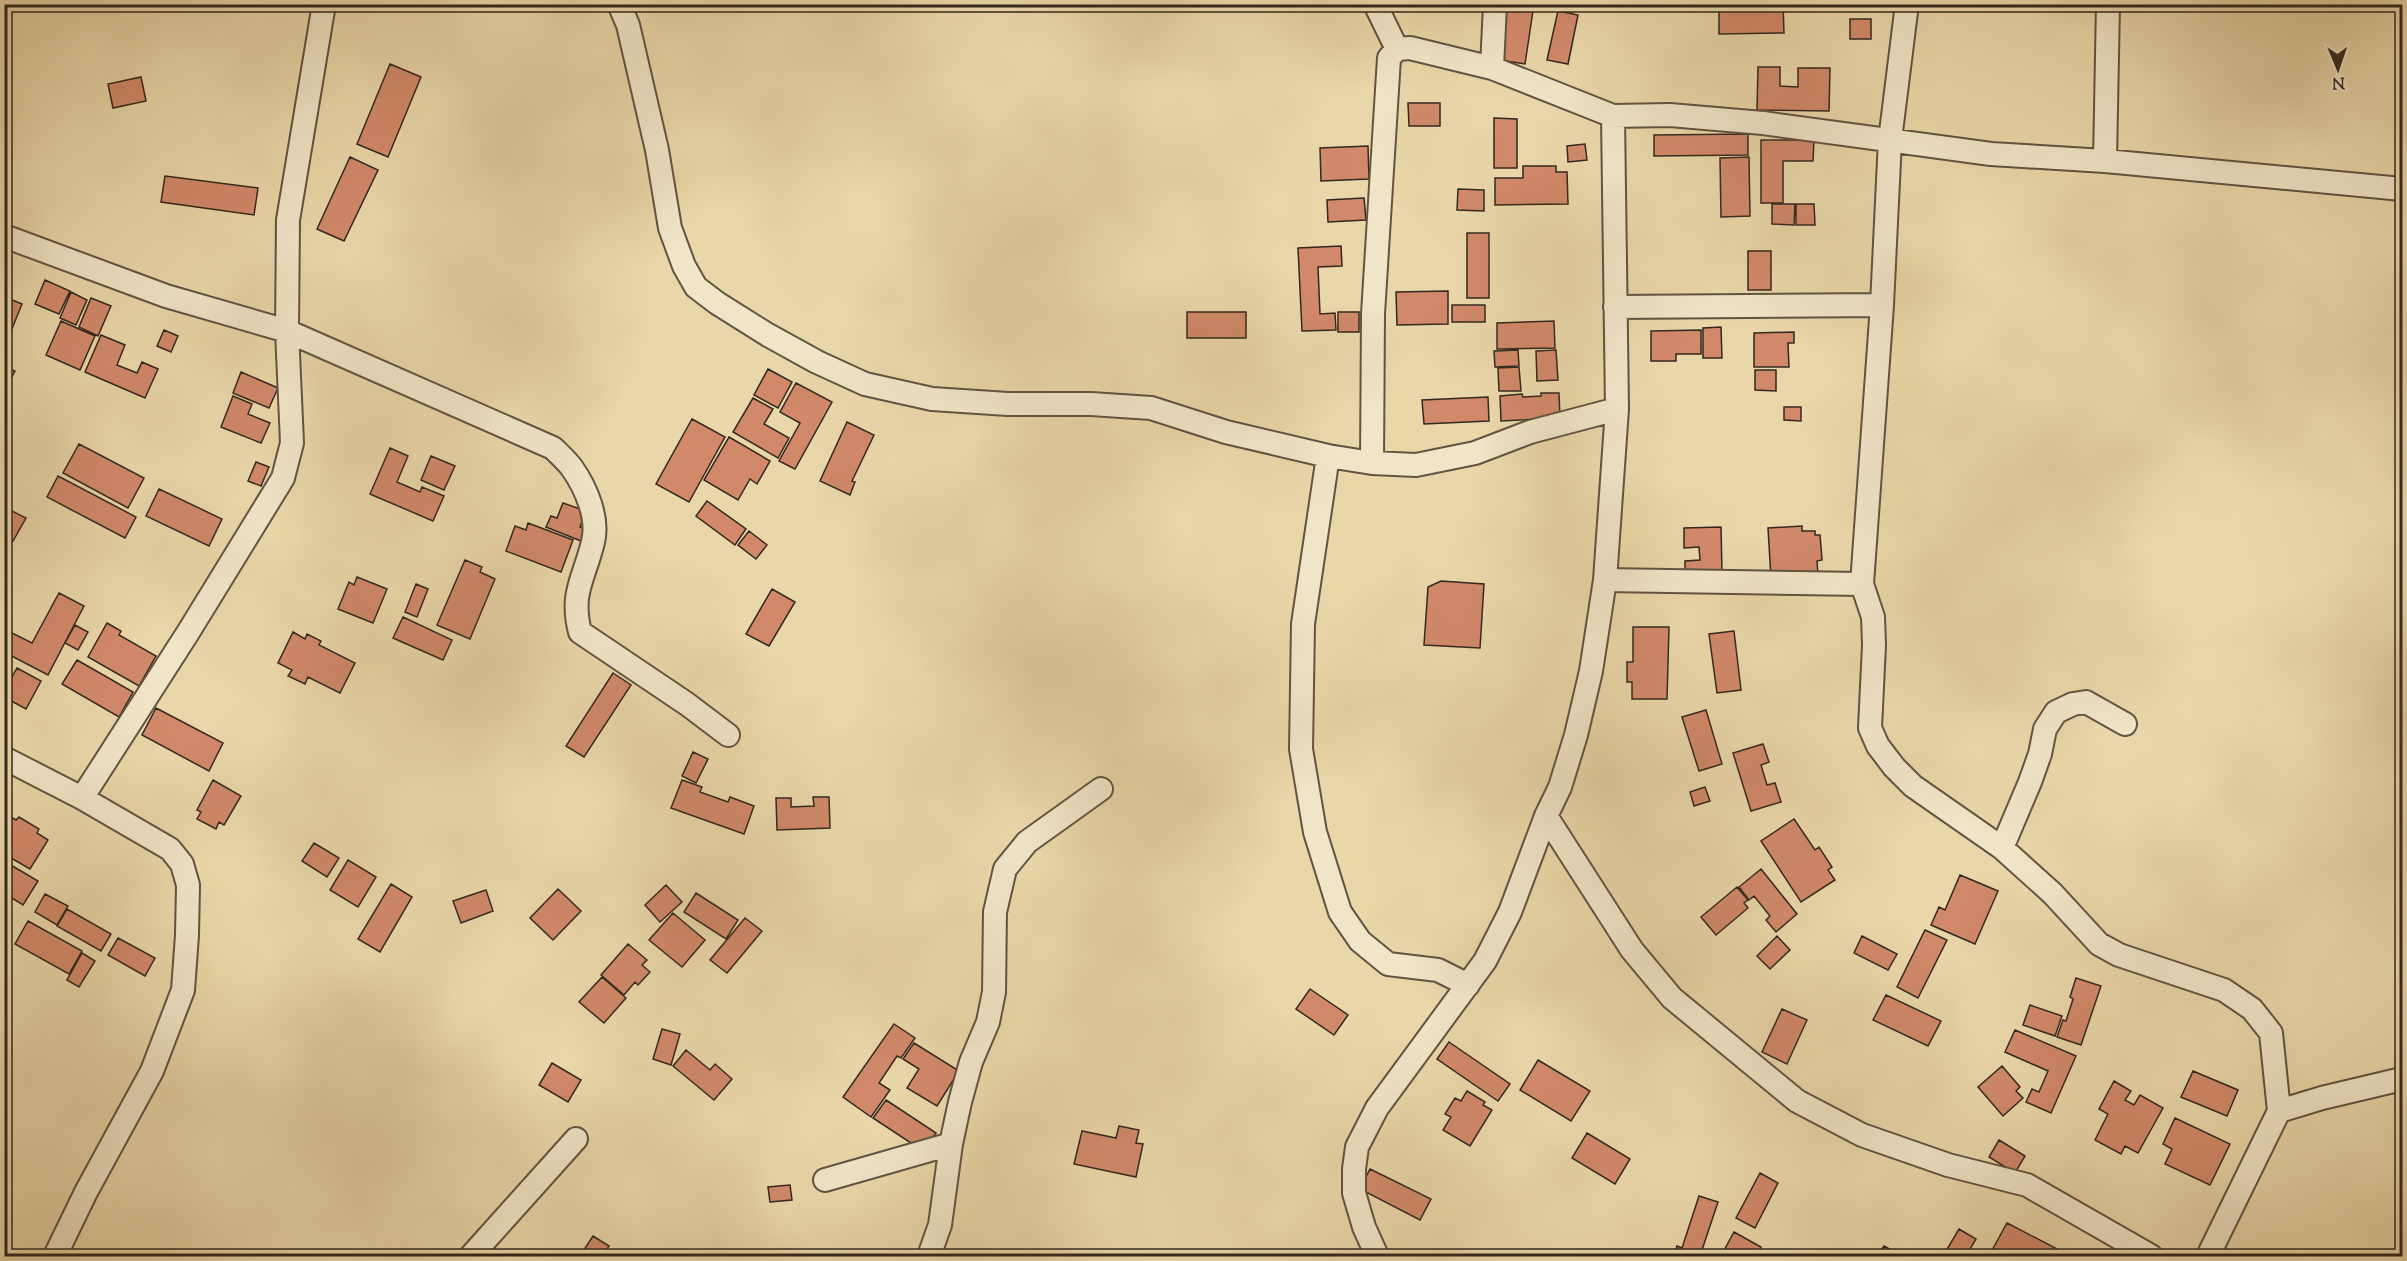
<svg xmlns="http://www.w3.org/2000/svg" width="2407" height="1261" font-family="'Sorts Mill Goudy',serif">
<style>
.building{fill:#d1896a;stroke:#33281f;stroke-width:1.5}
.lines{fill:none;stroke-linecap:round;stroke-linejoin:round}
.minor-casing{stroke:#615442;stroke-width:26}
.minor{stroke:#f1e5c7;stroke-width:22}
</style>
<rect width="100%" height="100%" fill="#ead7a9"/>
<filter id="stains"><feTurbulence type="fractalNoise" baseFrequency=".00333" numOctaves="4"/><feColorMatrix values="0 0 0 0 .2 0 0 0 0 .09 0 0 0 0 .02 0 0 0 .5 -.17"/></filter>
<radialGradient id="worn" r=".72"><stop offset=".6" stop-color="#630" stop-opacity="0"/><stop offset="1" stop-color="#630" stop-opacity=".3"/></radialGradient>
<path class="building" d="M1501 4H1534L1525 64 1493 59Z
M1556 4H1574L1573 12 1555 9Z
M1719 4H1783L1784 33 1719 34Z
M1558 11 1578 15 1568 64 1547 60Z
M1850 19H1871V39H1850Z
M390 64 421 77 388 157 357 144Z
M1758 67H1780V86L1798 87V68H1830L1829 111 1757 110Z
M141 77 146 101 113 108 108 84Z
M1408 103H1440V126H1409Z
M1494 118 1517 119V168H1494Z
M1748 134V155L1654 156V135Z
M1761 140H1814L1813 161H1783V203H1761Z
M1585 144 1587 160 1568 162 1567 146Z
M1368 146 1369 179 1321 181 1320 148Z
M350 157 378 170 344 241 317 229Z
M1749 157 1750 216 1721 217 1720 158Z
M1523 166H1556V172H1567L1568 204 1495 205V178H1523Z
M165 176 258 188 254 215 161 202Z
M1458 189 1484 190V211L1457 210Z
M1364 198 1366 220 1328 222 1327 200Z
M1772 204H1795L1794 225 1772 224Z
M1796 204H1814L1815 225H1796Z
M1467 233H1489V298H1467Z
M1341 246 1342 266 1318 267 1320 314 1335 313 1336 330 1302 331 1298 248Z
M1748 251H1771V290H1748Z
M45 280 70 291 59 314 35 304Z
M4 290 10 292 7 298 22 304 9 336 4 334Z
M1448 291V324L1397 325 1396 292Z
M71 292 87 300 76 325 60 318Z
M91 298 111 306 98 336 79 327Z
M1452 305H1485V322H1452Z
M1187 312H1246V338H1187Z
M1338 312H1359V332H1338Z
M61 321 95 336 80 370 46 355Z
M1554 321 1555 348 1497 349V323Z
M1721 327 1722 358H1703V328Z
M164 330 178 336 171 352 157 346Z
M1701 330V354H1676V361H1651V331Z
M1794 332V343H1788L1789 367H1754V333Z
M101 335 125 345 117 365 137 373 142 362 158 369 145 398 85 372Z
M1518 350 1519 366 1495 367 1494 351Z
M1556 350 1558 380 1537 381 1536 351Z
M4 366 15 371 4 392Z
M1519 367 1521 391H1499L1498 368Z
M768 369 792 382 778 408 754 395Z
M1755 370H1776V391L1755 390Z
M241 372 278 388 269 408 233 393Z
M796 383 832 402 795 469 779 461 800 423 780 412Z
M1541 393H1559L1560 418 1501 421 1500 396 1522 394 1523 397 1541 396Z
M233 396 252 404 248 414 270 423 261 443 221 427Z
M1488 397 1489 421 1424 424 1422 400Z
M753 398 773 409 764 424 789 438 778 458 733 432Z
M1784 407H1801V421L1784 420Z
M692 419 725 437 689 502 656 484Z
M847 422 874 435 852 481 855 482 850 495 820 481Z
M729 437 770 461 757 484 750 479 738 500 704 480Z
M79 444 144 478 128 508 63 473Z
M390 448 408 456 397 482 420 492 422 487 444 496 433 521 370 494Z
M431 456 455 466 444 490 421 480Z
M256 462 269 467 261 486 248 481Z
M58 476 136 517 125 538 47 497Z
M159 489 222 519 209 546 146 516Z
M707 501 746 529 735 545 696 516Z
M563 503 586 511 580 527 585 529 581 541 546 527 551 516 557 518Z
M4 507 26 518 13 541 4 537Z
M528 523 573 540 561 572 506 551 515 526 526 530Z
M1802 526V531H1815V535H1820L1822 560 1817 561 1818 575 1771 578 1768 528Z
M1721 527 1722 573 1685 575V561L1700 560 1699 547 1684 548V528Z
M749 531 767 545 756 559 738 545Z
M465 560 482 567 480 572 495 579 470 639 437 625Z
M357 577 387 589 373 623 338 609 349 582 354 585Z
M1441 581 1484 584 1480 648 1424 645 1428 587Z
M416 584 428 589 417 617 405 612Z
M772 589 795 602 769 646 746 634Z
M59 593 84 606 48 675 4 652V629L32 643Z
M403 617 452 640 443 660 393 638Z
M107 623 121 631 119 635 156 656 139 686 88 657Z
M75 625 88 632 78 650 65 643Z
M1633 627H1669L1667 699H1632V682H1627V662H1633Z
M1734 631 1741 690 1717 693 1709 634Z
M293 632 305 639 307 634 321 641 319 645 355 663 340 693 308 677 305 684 288 676 292 670 278 663Z
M77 660 133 692 119 717 62 684Z
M17 668 41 681 26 709 4 697V691Z
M613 673 631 685 584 757 566 746Z
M156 708 223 743 209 771 142 735Z
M1706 710 1722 764 1699 771 1682 717Z
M1763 744 1769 762 1761 765 1767 785 1775 783 1781 802 1751 811 1733 753Z
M693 752 708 759 696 783 682 776Z
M213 780 241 796 224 825 219 822 216 829 197 819 201 812 197 810Z
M682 780 702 787 700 792 728 802 730 797 754 806 744 834 671 808Z
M1705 787 1710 801 1694 806 1690 792Z
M813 797H829L830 828 777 830 776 798H791V807L814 806Z
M4 813 16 820 19 817 39 829 37 833 48 840 30 869 4 854Z
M1794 819 1815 850 1819 847 1832 867 1828 870 1835 880 1801 902 1761 841Z
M314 843 339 858 327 877 302 861Z
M348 860 376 877 358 907 330 890Z
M4 861 38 881 23 905 4 893Z
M1761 869 1797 914 1776 932 1766 920 1770 916 1754 896 1749 900 1739 887Z
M1960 875 1998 891 1975 944 1931 925 1939 907 1945 910Z
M391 884 412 897 380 952 358 939Z
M666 885 682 902 660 922 645 905Z
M1737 887 1748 900 1744 903 1748 908 1716 935 1701 917Z
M558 889 581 911 553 940 530 918Z
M486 890 493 911 461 923 453 901Z
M696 893 738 920 726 939 684 912Z
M45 894 68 906 57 925 35 912Z
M67 909 111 934 101 951 57 926Z
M673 913 705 940 682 967 649 940Z
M745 918 762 931 727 973 710 960Z
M28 921 82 951 69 974 15 944Z
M1925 930 1947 940 1918 998 1897 987Z
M1777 936 1790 950 1770 969 1757 956Z
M1862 936 1897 954 1888 970 1854 953Z
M118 938 155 958 145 976 108 955Z
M628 944 647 960 642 965 650 972 638 985 635 982 624 995 601 975Z
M82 953 95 961 79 987 67 980Z
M602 977 626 998 604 1023 579 1002Z
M2076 978 2101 986 2081 1045 2057 1037 2063 1020 2066 1021 2073 999 2070 997Z
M1310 989 1348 1015 1334 1035 1296 1009Z
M1886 995 1941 1021 1928 1046 1873 1020Z
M2030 1005 2062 1016 2055 1036 2023 1025Z
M1782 1009 1807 1020 1787 1064 1762 1052Z
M894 1024 915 1038 901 1058 897 1056 879 1083 890 1090 871 1117 843 1097Z
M662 1029 680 1034 671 1065 653 1059Z
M2015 1030 2076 1056 2051 1113 2026 1102 2032 1089 2039 1092 2048 1071 2005 1052Z
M1449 1042 1510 1084 1498 1101 1437 1059Z
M914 1043 959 1071 937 1106 907 1088 919 1069 903 1059Z
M686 1050 710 1070 715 1064 732 1079 714 1100 673 1066Z
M1538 1060 1590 1091 1571 1121 1520 1090Z
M552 1063 581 1080 568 1102 539 1085Z
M2002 1066 2020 1087 2016 1091 2023 1098 2003 1116 1978 1087Z
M2193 1071 2238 1090 2227 1116 2181 1097Z
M2114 1081 2131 1091 2125 1100 2134 1105 2140 1095 2163 1108 2138 1153 2125 1146 2121 1154 2095 1140 2108 1114 2099 1109Z
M1467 1091 1485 1102 1483 1105 1492 1110 1470 1146 1443 1130 1451 1117 1445 1114 1455 1098 1461 1101Z
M886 1100 936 1133 923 1151 873 1118Z
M2175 1118 2230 1144 2210 1185 2165 1164 2172 1149 2163 1144Z
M1119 1126 1139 1130 1136 1143 1143 1144 1136 1177 1074 1164 1082 1131 1116 1138Z
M1587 1133 1630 1159 1615 1184 1572 1158Z
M1999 1140 2025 1156 2015 1173 1989 1157Z
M1370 1169 1431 1199 1420 1220 1360 1189Z
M1760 1173 1778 1183 1755 1228 1736 1218Z
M790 1185 792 1200 770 1202 768 1187Z
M1699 1196 1718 1202 1700 1256H1674L1677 1246 1682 1248Z
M2007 1223 2061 1251 2058 1256H1993L1990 1254Z
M1959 1229 1976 1239 1966 1256H1943Z
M1734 1232 1761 1247 1756 1256H1721Z
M593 1236 609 1246 603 1256H580Z
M1884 1246 1902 1256H1877Z"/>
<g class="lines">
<defs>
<path id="minor" d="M619 4 628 25 657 150 670 228 684 266 696 287 717 303 768 335 817 362 865 384 932 399 1008 404H1091L1151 408 1226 432 1328 456 1372 463 1416 465 1475 453 1530 432 1617 409
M1375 4 1397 49
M1907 4 1890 140 1882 305 1862 584 1873 617 1874 645 1870 728 1878 746 1894 767 1913 786 2002 848 2053 894 2099 944 2119 955 2224 990 2252 1009 2271 1033 2279 1111 2208 1256
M1492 68 1495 4
M2105 161 2108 4
M4 236 166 296 287 331 553 448C559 454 567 461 572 468 586 488 599 518 593 542 584 579 570 593 580 632L687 704 728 735
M1615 307 1882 305
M1328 456 1303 624 1301 749 1315 832 1340 912 1360 941 1388 964 1438 970 1468 985
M1372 463 1373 314 1389 58 1397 49 1410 48 1492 68 1613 116 1670 115 1763 123 1991 154 2105 161 2402 189
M1605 580 1862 584
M4 758 82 798 170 849 182 864 188 885 187 935 183 990 152 1071 86 1192 55 1256
M82 798 189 631 283 478 292 443 287 331 288 220 324 4
M1546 816 1632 950 1672 998 1797 1101 1862 1135 1948 1165 2027 1185 2151 1256
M2002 848 2030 782 2040 754 2045 729 2056 712 2073 704 2086 702 2125 724
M2279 1111 2322 1098 2402 1079
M825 1180 951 1144
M471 1256 576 1139
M929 1256 940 1225 951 1144 960 1102 971 1062 988 1022 994 992 995 912 1005 869 1027 842 1101 789
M1377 1256 1364 1227 1354 1193V1169L1357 1147 1377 1108 1485 961 1510 912 1546 816 1560 787 1576 735 1591 671 1605 580 1617 409 1613 116"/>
</defs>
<use href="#minor" class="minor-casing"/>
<use href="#minor" class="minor"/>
</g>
<rect width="2407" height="1261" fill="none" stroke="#ead7a9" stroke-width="24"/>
<rect x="6" y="6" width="2395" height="1249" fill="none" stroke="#33281f" stroke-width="3"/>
<rect x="12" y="12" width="2383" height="1237" fill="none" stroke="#33281f" stroke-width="1.5"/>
<g transform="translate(2338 69) rotate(178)" stroke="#f1e5c7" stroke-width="4.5" paint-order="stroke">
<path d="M0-4.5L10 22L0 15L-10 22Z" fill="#33281f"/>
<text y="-9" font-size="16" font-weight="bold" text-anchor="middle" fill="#33281f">N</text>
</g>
<rect width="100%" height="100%" filter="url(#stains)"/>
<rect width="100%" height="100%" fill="url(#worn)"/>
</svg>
